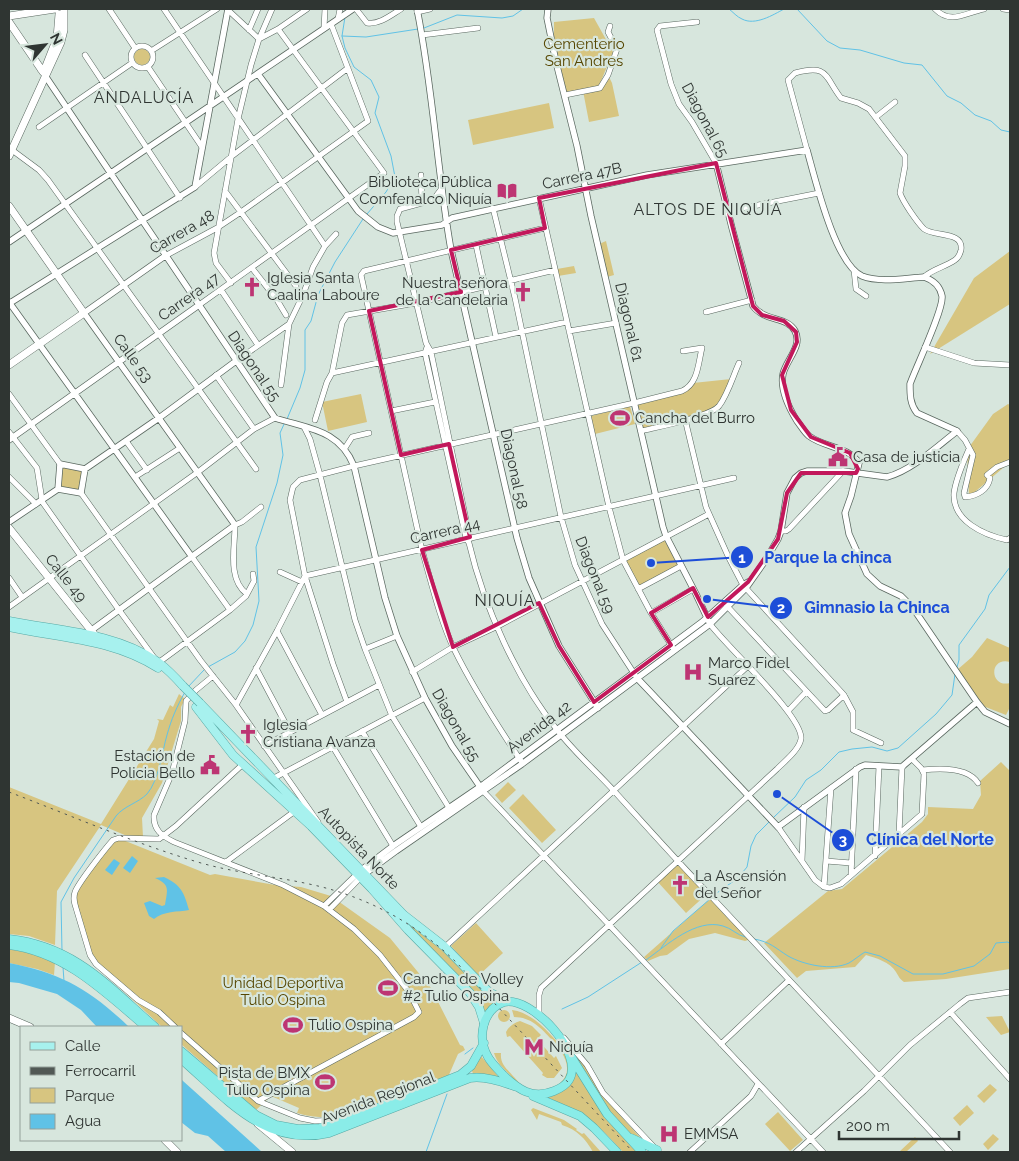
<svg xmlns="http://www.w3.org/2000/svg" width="1019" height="1161" font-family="Raleway,sans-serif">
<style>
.green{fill:#d7c580}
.water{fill:#60c2e6}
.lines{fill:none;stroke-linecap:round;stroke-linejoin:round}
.stream{stroke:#60c2e6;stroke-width:1}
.minor-casing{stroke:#5a6860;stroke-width:6}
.tertiary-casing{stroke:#5a6860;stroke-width:7}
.secondary-casing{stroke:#5a6860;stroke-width:8}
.primary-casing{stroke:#57a9a5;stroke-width:9}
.trunk-casing{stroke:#57a9a5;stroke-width:9}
.minor{stroke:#fff;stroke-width:5}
.tertiary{stroke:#fff;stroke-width:5.5}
.secondary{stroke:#fff;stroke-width:7}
.primary{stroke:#a7f1ee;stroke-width:8}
.trunk{stroke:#8aece8;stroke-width:8}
.rail{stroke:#515955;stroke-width:1;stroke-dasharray:2.5 5;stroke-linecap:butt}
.primary-bridge-casing{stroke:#57a9a5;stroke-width:9;stroke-linecap:butt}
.primary-bridge{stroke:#a7f1ee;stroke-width:8}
.marked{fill:none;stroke:#c2185b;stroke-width:4;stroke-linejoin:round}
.labels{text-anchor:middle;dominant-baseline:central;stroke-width:4.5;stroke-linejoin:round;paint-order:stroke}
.park-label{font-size:15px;fill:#564601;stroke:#d7e6dd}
.street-label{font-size:15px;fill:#2f3532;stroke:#d7e6dd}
.poi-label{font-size:15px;fill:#2f3532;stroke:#d7e6dd;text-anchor:start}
.neighbourhood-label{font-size:16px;letter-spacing:1px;fill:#2f3532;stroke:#d7e6dd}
.leader{fill:none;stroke:#1d4ed8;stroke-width:2}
.callout-dot{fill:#1d4ed8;stroke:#d7e6dd;stroke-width:2}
.mark-label{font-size:15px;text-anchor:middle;font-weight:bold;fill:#fff}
.callout-label{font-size:16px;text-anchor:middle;font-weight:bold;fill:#1d4ed8;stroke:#d7e6dd;stroke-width:4.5;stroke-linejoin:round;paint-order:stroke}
</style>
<rect width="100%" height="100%" fill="#d7e6dd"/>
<path class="green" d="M594 18 613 52 599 86 565 93 558 66 559 60 554 36V22Z
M134 57a8 8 0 1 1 16 0a8 8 0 1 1-16 0Z
M608 75 612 83 619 116 589 122 583 91 600 88Z
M549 103 554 128 473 145 468 120Z
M606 241 614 275 607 277 599 244Z
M1010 251V304L930 354 974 278Z
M574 266 576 273 558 276 557 269Z
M731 379 723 401 703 415 641 431 634 403 682 391 693 383Z
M361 394 367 422 328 431 322 402Z
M1008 404 1010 405V462L969 497 967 450 993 414Z
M630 406 635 424 595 434 591 416Z
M62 466 83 470 80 492 60 488Z
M664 539 679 566 638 587 625 560Z
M987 638 1010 648V662C989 656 989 688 1010 683V707L1006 715 983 706 957 670 972 657Z
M179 694 185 699 181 707V721L162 783 142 818 143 837 127 836 101 825 57 891 55 945 29 936 9 934V787L101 824 154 739 159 721 157 719 163 720 170 705 173 707Z
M1001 762 1010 771V969L946 979 904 982C899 978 899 977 896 972 890 962 876 958 866 955L855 967 806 971 797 978 764 943 828 891 842 889 922 822 928 814V807L973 809 981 795 980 781Z
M508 782 516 790 502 803 495 795Z
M523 794 556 830 542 843 509 808Z
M118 838 210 875 215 874 275 885 301 887 331 896 390 938 431 988 460 1045 463 1046 465 1050 458 1054 448 1077 346 1117C329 1118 313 1118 297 1113L299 1108 271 1096 256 1110 181 1044V1027H162L90 960 74 909 75 891 109 845Z
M677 861 708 893 686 913 656 880Z
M369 880 504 1000 496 1003 484 1012Z
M712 897 751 939 745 941 715 933 689 939 667 955 660 956 648 961 644 957Z
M476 923 503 953 478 976 451 946Z
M9 949 30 953 55 962 54 975 37 969 9 963Z
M512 1010C527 1012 540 1023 550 1034 559 1043 568 1054 569 1067 569 1089 535 1098 520 1086 516 1083 513 1079 510 1075 503 1068 497 1063 494 1053H501C500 1064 506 1068 513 1076 517 1080 521 1086 527 1089 540 1095 566 1087 567 1070 568 1059 559 1048 552 1040 541 1028 531 1017 514 1017Z
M498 1016a6 6 0 1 1 12 0a6 6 0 1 1-12 0Z
M1002 1016 1010 1032 1001 1035 986 1017Z
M520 1021 532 1026 541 1035 537 1039 554 1058 556 1056 562 1068 554 1078H547L542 1075 543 1073 510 1036 507 1037 506 1032C509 1026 514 1023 520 1021Z
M571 1050 583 1063 600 1093 646 1144C612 1129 590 1080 571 1050Z
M481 1056 502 1081 474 1076 472 1071Z
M576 1070 605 1115 638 1152H623C598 1124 582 1110 546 1098 561 1093 572 1087 576 1070Z
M990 1084 997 1090 984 1103 977 1096Z
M967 1105 974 1113 960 1126 953 1118Z
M533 1108 564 1120 577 1129 576 1130 582 1134 584 1133 601 1152H593C585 1138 577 1130 562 1125L561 1122 539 1114 537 1120 531 1110Z
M778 1112 803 1140 790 1151 765 1124Z
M993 1134 999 1139 988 1150 983 1144Z
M915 1137 918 1141 906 1152H899Z"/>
<path class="water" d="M132 856 138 861 130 873 123 868Z
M114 859 120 863 112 875 105 870Z
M164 877C181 885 184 892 189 910 178 912 163 911 154 919L149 916 144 903 150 901 162 906 165 905C167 890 171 885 155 878Z
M9 963C61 973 91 990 129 1027H97L81 1010 57 994 19 983 9 982Z
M181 1079 183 1081 262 1152H226L208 1136 195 1133 181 1122Z"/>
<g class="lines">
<path class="stream" d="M729 9C733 12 737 17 742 19 755 26 773 15 784 9
M797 9 827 41 840 48 860 50 904 63 922 65 947 96 961 103 975 115 991 121 1001 130 1010 132
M345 17 342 36 345 48 354 67 371 80 379 97 375 113 391 156 395 177 386 192 367 214
M424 28 457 15 502 18 513 16 523 9
M342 36 366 37 418 29
M287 419 300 388 305 370V330L311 321 318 295 335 262 363 219
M208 667 235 652 245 641 253 625 259 601 256 547 277 483 283 455 280 433 285 422
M957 667 959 660V645L985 609 989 595 1010 567
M188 687 204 670
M774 817 795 797 806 780 821 770 839 752 852 749 872 747 887 751 898 748 936 714 952 695 955 674
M714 895 738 878 747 867 751 846 756 835 769 822
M754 939C771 942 775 948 788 956 804 965 832 971 849 963 854 960 860 955 865 952L880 956 913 974H943L974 966 990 954 996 943 1008 942 1010 944
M661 948 673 931 710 899
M62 951 61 902 74 878 116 816C124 806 138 803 147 794 159 780 162 752 167 735 171 720 177 706 185 692
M646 960C667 945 696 918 723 926 731 928 737 935 745 937
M63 967 64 981
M562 1009 588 997 642 962
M465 1054 473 1048
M426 1152 447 1094"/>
<defs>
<path id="minor" d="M109 9 135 48
M164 9 325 246
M356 9 367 23C379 25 391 15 401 9
M935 9C951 25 965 13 984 9
M1003 9 1010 10
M228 10 259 39
M417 12 430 9
M338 19 340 9
M697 22 660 26 657 30 671 84 679 104 692 122 716 163
M324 28 325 9
M249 30 258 9
M422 35 478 28
M259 39 278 29 307 9
M131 57a11 11 0 1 1 22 0a11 11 0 1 1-22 0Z
M151 51 217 9
M85 55 180 198
M148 67 202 147
M565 95 600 88 608 75 617 49 608 32 610 26
M876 117 895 102
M39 127 132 63
M12 150 39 170 48 180 256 469
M807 150 788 80 795 73C829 64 824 76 841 98L858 103 869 109 905 156V166L900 193C903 202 917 222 924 229 934 237 964 231 961 250 960 254 958 258 955 260 945 267 933 269 924 277
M421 175 422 203
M195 187 232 156 348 68
M442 188 433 200 400 209 397 216V222L426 343 431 352 470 539
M225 191 296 286
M539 198 609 507 623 560 651 613 673 648
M493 208 515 298 561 517 575 565 602 624 637 678
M728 211 819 193
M476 245 496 337
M165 256 217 228 241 212 368 121 331 24
M252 268 277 300 286 315
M854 270 856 289 866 296
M231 283 216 263 214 253 238 119 251 65 259 39 272 9
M221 290 258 345
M199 305 384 173 278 29
M706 312 752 300
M569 331 616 323
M427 347 425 353 466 538 469 543C484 607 517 680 558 731 575 753 596 771 615 792 646 826 676 860 708 893L950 1152
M925 347 974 363 1010 365
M236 361 289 324
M332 373 342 323 347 315 416 303 555 270
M216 375 254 429
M281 385 289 324 303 295 313 267 325 246 336 234
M9 394 60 464
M391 411 435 402
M685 419 706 507 728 556 743 585 844 695 853 712V730L881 743
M315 420 327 382 332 373 567 322
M304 427 310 439 320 475 355 620 365 649 392 716 451 811
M641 431C657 427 710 417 719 406 728 394 733 376 739 363
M957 431 965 440 973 455 964 493 965 497C977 496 988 490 990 478L987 475 997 467 1010 462
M9 432 37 468 42 500
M126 441 147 470
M345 448 352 437 369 433
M969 449C963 463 956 478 954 493 952 521 984 535 1007 540L1010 538
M9 477 36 504
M135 477 180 448
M81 493 201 661 236 705 318 822
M41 500 119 610 158 663 230 610 246 596 254 581 253 574
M781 531H786L789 529 843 471
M192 557 230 610
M280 572 302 582
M9 578 22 597
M638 589 681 566
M247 594C227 579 235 547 235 525L242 522 261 507
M726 605 825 711 828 710 844 695
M9 607 198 472 254 429 275 418
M651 613 693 589
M277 631 322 715
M365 649 397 636
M256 668 290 732
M412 672 453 647 498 626 709 514
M213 676 196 690 186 701 185 721 172 773 154 815C153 830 162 836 174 842L283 885 324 906 354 929 380 955 409 992 419 1012 414 1017 258 1101
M347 702 333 664 305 576 290 500 293 487 300 480 354 466 634 403 682 391C698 384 698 364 702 348L683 351
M236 705 277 631 305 576 734 478
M788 711 806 692
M362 731 421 827
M264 746 379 685
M333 747 393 846
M521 761C497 725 473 688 454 649 440 620 431 581 422 550L361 275 364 271 545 228
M922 770C940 768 968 767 978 783
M272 779 425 698
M483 791 823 1152
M778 827 815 880 824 887 830 888 841 884 922 814 924 774 921 768 912 759
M899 834 902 767
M875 856 879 766
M802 861 804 807
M826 861 851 863
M226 862 295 811
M851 875 856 769
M824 887 831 788
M324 906 357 874
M329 910 360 878
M445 947 748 666
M950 1012 1010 1079
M539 1014V995L541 988 777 769C785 761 799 750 801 739 804 717 726 646 710 624
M175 1027 159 1012 138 1000 96 964 90 955 76 908C74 902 73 898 75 892 79 882 105 849 113 840L119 838 159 839 176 826 242 765
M181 1033 258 1101 300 1118 315 1121 338 1120
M564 1038 587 1065 603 1093 653 1146
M721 1044 789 980
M690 1152 751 1096 758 1084
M796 1152 864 1091 910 1045 960 1004 968 998 1010 992"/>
<path id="tertiary" d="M417 9C433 88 437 170 451 250L517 538 529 578 559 646 598 708
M548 9 547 18 556 62 577 146 591 216 663 527 666 536 696 594 710 624
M258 74 358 211 378 227 393 233 442 225 452 218 647 175 807 150C815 178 835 264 862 276 880 283 905 278 924 277 933 280 940 286 942 296 944 309 916 367 910 384 910 395 910 404 917 413L957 431C938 446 911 471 887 477L843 471H807L801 473 795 478 787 493 781 531 778 539 765 561 746 588 710 624 522 764 396 851 362 876
M46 77 275 418C308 429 339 429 354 466L385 598 397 636 425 698 452 746 483 791
M716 163 732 228 753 306C765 322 787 316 795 331 803 346 786 360 783 374 780 389 789 408 797 421 801 426 804 432 809 436 825 448 848 446 859 463L851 496 845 513 849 534 867 574 880 586 901 596 913 608 977 702 985 712 1010 724
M9 242 353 9
M9 302 192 557
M10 303 195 187 228 9
M9 440 199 305
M60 464 85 469 81 493 58 489Z
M85 469 159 418 236 361
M9 522 58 489
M89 632 235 525 84 313 165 256
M637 678 778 827 860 767 865 765 902 767 904 765 977 702
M360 871 393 846 484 784 702 622 743 585 748 582"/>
<path id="secondary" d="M9 16 55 9
M9 22 43 72
M41 69H44L46 66 57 38 59 14
M9 156 61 42 64 30V9
M9 206 84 313 9 365
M9 528 98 639
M9 1018 30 1027
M258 1124 292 1152
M165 1140 177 1152"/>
<path id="primary" d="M9 621C58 631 114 632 158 662 167 669 175 677 183 686
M9 627C60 638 113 639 158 668
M200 703 404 915 445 947 489 992 508 1001
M196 707 233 755 311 826 372 889 408 930 470 993 479 1007 484 1023"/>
<path id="trunk" d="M9 939C74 946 108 986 155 1027
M9 945C65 952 105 992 146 1027
M504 1002C532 996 585 1053 569 1080 566 1085 559 1089 554 1091 532 1100 518 1089 503 1075 498 1069 492 1064 488 1057 477 1038 482 1010 504 1002Z
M181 1051 256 1115 276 1125 298 1129 320 1128 329 1126 360 1115 460 1075 471 1066 484 1043
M572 1058 607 1114 642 1152
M181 1059C225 1097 265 1148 329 1133L470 1078C487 1076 502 1082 517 1087
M533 1096 580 1116 594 1128 617 1152
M631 1138 657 1150"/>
</defs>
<use href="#minor" class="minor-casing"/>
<use href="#tertiary" class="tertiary-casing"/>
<use href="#secondary" class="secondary-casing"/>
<use href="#primary" class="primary-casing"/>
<use href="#trunk" class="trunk-casing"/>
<use href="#minor" class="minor"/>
<use href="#tertiary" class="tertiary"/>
<use href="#secondary" class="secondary"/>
<use href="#primary" class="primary"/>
<use href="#trunk" class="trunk"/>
<path class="rail" d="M9 792C72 816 136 844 201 863 236 873 273 876 309 884 366 896 416 923 457 963L633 1152"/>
<defs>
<path id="primary-bridge" d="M183 686 200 703"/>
</defs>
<use href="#primary-bridge" class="primary-bridge-casing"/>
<use href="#primary-bridge" class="primary-bridge"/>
</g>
<path class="marked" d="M716 163 753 306 762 315 784 321 796 332 797 342 782 375 791 410 811 437 850 453 858 469 856 473H801L787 493 778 539 748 582 708 617 693 588 651 613 671 645 594 702 559 646 539 603 453 647 422 550 470 537 449 444 401 455 369 311 461 292 451 250 545 228 539 198Z"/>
<defs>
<symbol id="library-bare" viewBox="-9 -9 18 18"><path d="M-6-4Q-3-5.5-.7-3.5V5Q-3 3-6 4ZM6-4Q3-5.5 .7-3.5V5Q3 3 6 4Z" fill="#bd3573" stroke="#d7e6dd" stroke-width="2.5" paint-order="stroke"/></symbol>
<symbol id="church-bare" viewBox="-9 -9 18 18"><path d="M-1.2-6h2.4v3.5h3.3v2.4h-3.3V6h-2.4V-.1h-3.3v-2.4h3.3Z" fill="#bd3573" stroke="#d7e6dd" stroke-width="2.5" paint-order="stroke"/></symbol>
<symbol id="stadium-bare" viewBox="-9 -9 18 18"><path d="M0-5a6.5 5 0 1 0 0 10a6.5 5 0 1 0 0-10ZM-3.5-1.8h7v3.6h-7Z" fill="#bd3573" stroke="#d7e6dd" stroke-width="2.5" paint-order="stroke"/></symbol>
<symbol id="civic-bare" viewBox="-9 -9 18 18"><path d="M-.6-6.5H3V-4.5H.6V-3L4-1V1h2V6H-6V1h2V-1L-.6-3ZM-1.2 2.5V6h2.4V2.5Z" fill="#bd3573" stroke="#d7e6dd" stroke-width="2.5" paint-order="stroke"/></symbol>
<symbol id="hospital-bare" viewBox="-9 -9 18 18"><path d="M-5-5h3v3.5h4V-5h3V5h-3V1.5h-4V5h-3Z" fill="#bd3573" stroke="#d7e6dd" stroke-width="2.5" paint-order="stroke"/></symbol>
<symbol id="metro-bare" viewBox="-9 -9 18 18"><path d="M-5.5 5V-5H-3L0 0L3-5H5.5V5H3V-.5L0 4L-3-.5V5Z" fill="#bd3573" stroke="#d7e6dd" stroke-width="2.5" paint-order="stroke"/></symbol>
</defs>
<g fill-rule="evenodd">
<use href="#library-bare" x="493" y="177" width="28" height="28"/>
<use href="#church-bare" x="238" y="273" width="28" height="28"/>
<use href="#church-bare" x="509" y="278" width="28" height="28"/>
<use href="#stadium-bare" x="606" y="404" width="28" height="28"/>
<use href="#civic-bare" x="824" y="443" width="28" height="28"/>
<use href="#hospital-bare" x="679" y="658" width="28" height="28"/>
<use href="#church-bare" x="234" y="720" width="28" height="28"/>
<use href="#civic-bare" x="196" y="751" width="28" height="28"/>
<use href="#church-bare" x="666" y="871" width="28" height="28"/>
<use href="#stadium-bare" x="374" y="974" width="28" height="28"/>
<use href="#stadium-bare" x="279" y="1011" width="28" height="28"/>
<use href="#metro-bare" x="520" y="1033" width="28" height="28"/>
<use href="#stadium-bare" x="311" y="1068" width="28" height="28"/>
<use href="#hospital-bare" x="655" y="1120" width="28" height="28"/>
</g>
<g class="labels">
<g class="park-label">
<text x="584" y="44">Cementerio<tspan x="584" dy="17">San Andres</tspan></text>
<text x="283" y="983">Unidad Deportiva<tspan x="283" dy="17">Tulio Ospina</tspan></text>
</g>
<g class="street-label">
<text transform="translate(705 120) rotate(62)">Diagonal 65</text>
<text transform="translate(582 176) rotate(-12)">Carrera 47B</text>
<text transform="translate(182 232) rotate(-30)">Carrera 48</text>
<text transform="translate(189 297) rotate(-35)">Carrera 47</text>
<text transform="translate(629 322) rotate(77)">Diagonal 61</text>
<text transform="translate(133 358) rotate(54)">Calle 53</text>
<text transform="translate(254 366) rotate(56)">Diagonal 55</text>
<text transform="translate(514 469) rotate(78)">Diagonal 58</text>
<text transform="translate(445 531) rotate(-13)">Carrera 44</text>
<text transform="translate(595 575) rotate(68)">Diagonal 59</text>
<text transform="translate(66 578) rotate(51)">Calle 49</text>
<text transform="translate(456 725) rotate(60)">Diagonal 55</text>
<text transform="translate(539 727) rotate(-37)">Avenida 42</text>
<text transform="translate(359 848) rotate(46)">Autopista Norte</text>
<text transform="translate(378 1098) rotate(-21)">Avenida Regional</text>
</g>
<g class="poi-label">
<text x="492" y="182" text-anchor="end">Biblioteca Pública<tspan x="492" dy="17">Comfenalco Niquía</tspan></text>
<text x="267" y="278">Iglesia Santa<tspan x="267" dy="17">Caalina Laboure</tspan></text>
<text x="508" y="283" text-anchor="end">Nuestra señora<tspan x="508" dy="17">de la Candelaria</tspan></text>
<text x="635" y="418">Cancha del Burro</text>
<text x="853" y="457">Casa de justicia</text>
<text x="708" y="663">Marco Fidel<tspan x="708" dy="17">Suarez</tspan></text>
<text x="263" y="725">Iglesia<tspan x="263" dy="17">Cristiana Avanza</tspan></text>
<text x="195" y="756" text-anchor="end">Estación de<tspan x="195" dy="17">Policia Bello</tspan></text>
<text x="695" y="876">La Ascensión<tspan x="695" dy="17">del Señor</tspan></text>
<text x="403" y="979">Cancha de Volley<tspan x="403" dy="17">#2 Tulio Ospina</tspan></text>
<text x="308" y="1025">Tulio Ospina</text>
<text x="549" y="1047">Niquía</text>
<text x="310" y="1073" text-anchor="end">Pista de BMX<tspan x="310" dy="17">Tulio Ospina</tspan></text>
<text x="684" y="1134">EMMSA</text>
</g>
<g class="neighbourhood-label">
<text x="144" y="97">ANDALUCÍA</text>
<text x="708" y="209">ALTOS DE NIQUÍA</text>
<text x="505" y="600">NIQUÍA</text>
</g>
</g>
<path class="leader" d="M651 563L742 557M707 599L781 608M777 794L843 840"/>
<g class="callout-dot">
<circle cx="651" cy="563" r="5"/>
<circle cx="707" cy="599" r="5"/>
<circle cx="777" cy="794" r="5"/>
<circle cx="742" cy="557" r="12"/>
<circle cx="781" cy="608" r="12"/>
<circle cx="843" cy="840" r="12"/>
</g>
<g class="mark-label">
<text x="742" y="563">1</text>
<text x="781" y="613">2</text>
<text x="843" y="845">3</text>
</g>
<g class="callout-label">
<text x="828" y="563">Parque la chinca</text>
<text x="877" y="613">Gimnasio la Chinca</text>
<text x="930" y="845">Clínica del Norte</text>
</g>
<rect width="1019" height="1161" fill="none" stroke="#2f3532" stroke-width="20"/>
<rect x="20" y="1026" width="162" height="115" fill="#d7e6dd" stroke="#949f99"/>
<rect x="30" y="1042" width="25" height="8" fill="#a7f1ee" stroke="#949f99"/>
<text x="65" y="1051" font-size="15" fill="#2f3532">Calle</text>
<rect x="30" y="1067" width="25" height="8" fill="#515955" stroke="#949f99"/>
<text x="65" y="1076" font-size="15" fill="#2f3532">Ferrocarril</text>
<rect x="30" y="1088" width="25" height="15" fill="#d7c580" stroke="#949f99"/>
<text x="65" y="1101" font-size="15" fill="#2f3532">Parque</text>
<rect x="30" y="1114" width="25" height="15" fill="#60c2e6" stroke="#949f99"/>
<text x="65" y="1126" font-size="15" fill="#2f3532">Agua</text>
<g transform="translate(45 45) rotate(62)" stroke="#d7e6dd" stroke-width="4" paint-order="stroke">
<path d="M0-4L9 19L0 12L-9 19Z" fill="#2f3532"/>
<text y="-8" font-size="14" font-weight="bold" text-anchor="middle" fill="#2f3532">N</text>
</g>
<path d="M839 1131v8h120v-8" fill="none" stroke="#2f3532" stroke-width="2.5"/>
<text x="846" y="1131" font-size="15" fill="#2f3532" stroke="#d7e6dd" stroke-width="4" paint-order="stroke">200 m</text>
</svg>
